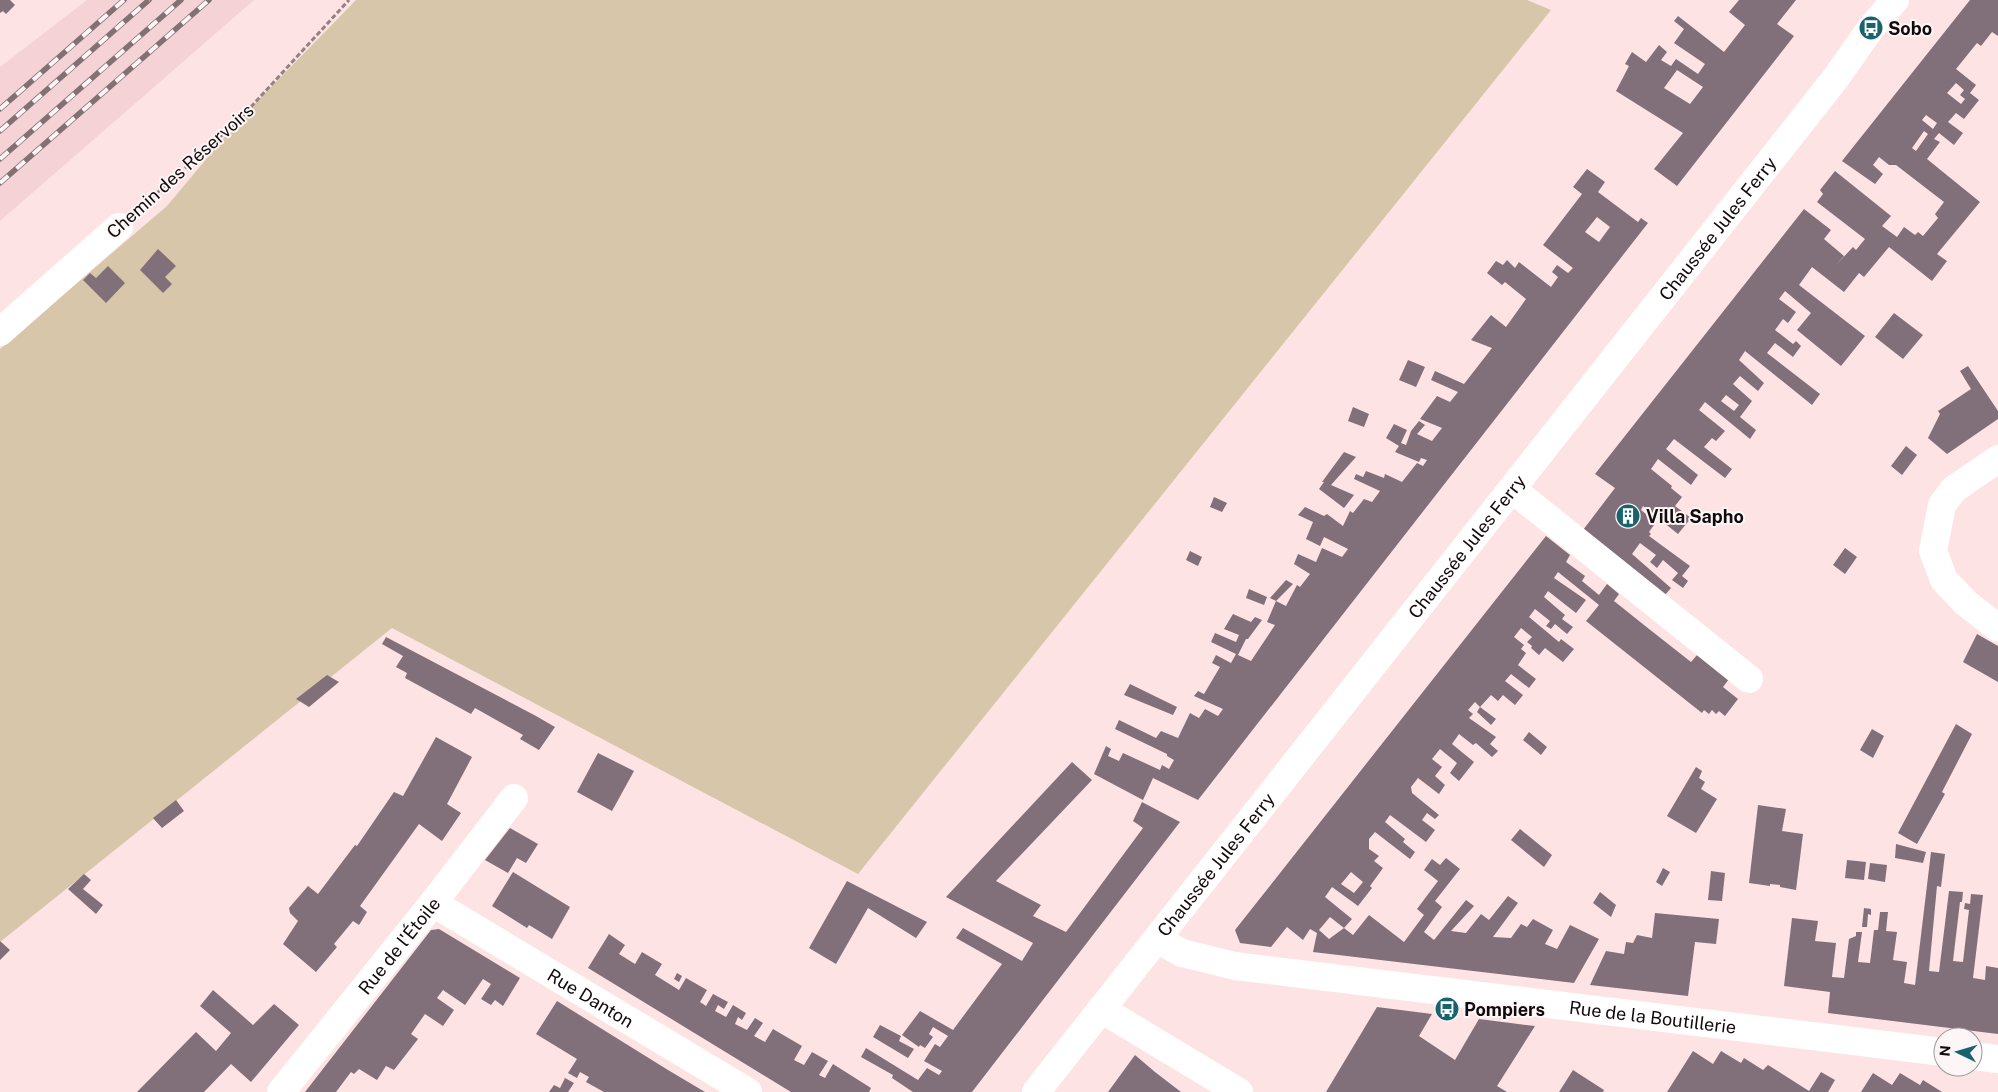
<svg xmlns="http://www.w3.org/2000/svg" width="1998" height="1092" font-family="'Public Sans',sans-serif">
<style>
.built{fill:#f4d2d5}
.green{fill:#d8c6aa}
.building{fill:#816f7a;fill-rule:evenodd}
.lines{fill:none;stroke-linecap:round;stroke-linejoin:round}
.path{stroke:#948283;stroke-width:3;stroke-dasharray:5 2.5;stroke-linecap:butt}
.minor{stroke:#fff;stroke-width:28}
.major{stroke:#fff;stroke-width:28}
.rail-casing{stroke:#827173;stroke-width:5.5}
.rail{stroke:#fcf6f7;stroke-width:4;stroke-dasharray:11;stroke-linecap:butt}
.labels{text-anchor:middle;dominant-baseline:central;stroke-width:4;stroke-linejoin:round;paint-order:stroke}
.poi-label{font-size:18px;font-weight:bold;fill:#120a0b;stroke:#fcf6f7;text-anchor:start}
.street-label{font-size:18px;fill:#120a0b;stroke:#fcf6f7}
</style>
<rect width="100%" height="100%" fill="#fee3e5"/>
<path class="built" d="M87 0H254L0 221V67Z"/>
<path class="green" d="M356 0H1527L1551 10 858 874 392 628 0 942V349L167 206 238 121Z"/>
<path class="building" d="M0 0H10L15 5 6 14 3 11 0 13Z
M1739 0H1796L1777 24 1794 36 1677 186 1654 169 1683 133 1616 91 1629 66 1625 64 1632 52 1646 62 1659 45 1667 52 1661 60 1671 66 1676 59 1698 74 1705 64 1674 43 1684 29 1674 21 1678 16 1724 52 1745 25 1729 12ZM1677 70 1703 87 1690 104 1664 88Z
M1970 0H1998V36L1992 32 1981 46 1977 43 1956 69 1976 85 1970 93 1979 100 1964 119 1956 113 1948 122 1963 133 1954 145 1939 133 1934 139 1940 142 1927 159 1980 202 1937 254 1947 261 1932 281 1889 247 1864 277 1859 273 1844 292 1812 267 1799 285 1865 336 1841 366 1797 330 1811 313 1785 291 1779 299 1796 312 1788 323 1783 319 1775 330 1793 344 1796 341 1801 346 1793 357 1775 343 1767 353 1820 394 1812 405 1745 351 1739 360 1764 383 1758 391 1740 376 1733 384 1752 401 1740 417 1756 430 1750 439 1705 402 1699 410 1725 431 1716 441 1712 438 1704 447 1732 469 1725 478 1674 439 1666 449 1698 475 1691 485 1658 459 1651 469 1672 486 1671 488 1682 497 1675 506 1691 518 1678 534 1643 506 1641 510 1656 522 1649 532 1651 534 1649 536 1690 566 1682 576 1688 581 1683 588 1672 580 1678 573 1663 560 1657 568 1650 562 1656 555 1640 543 1632 554 1671 588 1665 595 1583 530 1615 488 1595 474 1804 209 1831 230 1824 239 1844 256 1836 265 1853 247 1856 250 1865 239 1817 202 1823 194 1820 190 1835 171 1891 216 1882 226 1897 237 1904 227 1915 235 1918 232 1923 236 1938 218 1935 214 1944 202 1896 165H1889L1879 157 1873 165 1883 174 1875 184 1842 161ZM1956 83 1964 90 1960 95 1965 99 1961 104 1947 93ZM1926 115 1937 123 1933 129 1922 120ZM1924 131 1928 134 1916 151 1912 148ZM1726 395 1739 405 1734 411 1721 401Z
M1587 169 1605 182 1598 192 1638 222 1641 218 1648 223 1198 800 1153 778 1143 800 1094 774 1106 746 1111 749 1108 756 1119 761 1123 753 1160 770 1162 765 1169 769 1174 760 1167 756V754L1115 729 1119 720 1156 738 1161 731 1178 738 1190 713 1199 718 1205 709 1218 716 1223 709 1194 696 1198 691 1204 694 1220 667 1212 663 1216 655 1231 663 1236 654 1211 642 1215 633 1236 642 1239 635 1224 629 1233 614 1251 622 1255 617 1262 620 1248 639H1246L1238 655 1251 661 1275 625 1267 622 1276 601 1286 606 1297 585 1300 587 1310 574 1294 564 1298 554 1316 562 1322 548 1342 557 1348 549 1324 537 1320 546 1306 539 1313 522 1298 515 1305 507 1324 516 1327 514 1343 526 1350 511 1353 513 1364 499 1372 502 1380 491 1354 479 1356 474 1363 477 1366 471 1384 478 1385 474 1402 482 1417 463 1423 466 1427 460 1421 458 1419 462 1395 452 1399 446 1386 438 1394 424 1407 430 1401 443 1406 445 1411 431 1419 421 1425 425 1417 434 1432 441 1442 428 1420 419 1437 396 1450 402 1458 392 1431 380 1435 371 1464 384 1492 348 1471 340 1491 315 1506 327 1526 299 1505 282 1502 285 1487 273 1496 261 1503 265 1507 260 1515 268 1519 262 1551 287 1558 277 1552 272 1557 265 1568 273 1573 268 1543 245 1582 194 1573 187ZM1597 217 1610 227 1599 242 1585 232Z
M158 249 176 266 165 277 172 284 163 293 140 270Z
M108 266 125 283 106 303 83 280 90 273 96 278Z
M1894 313 1923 335 1903 359 1875 337Z
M1408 360 1425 367 1416 387 1399 380Z
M1968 366 1998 411V419L1947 454 1928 438 1940 414 1938 411 1971 389 1960 371Z
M1353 407 1369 414 1364 427 1348 421Z
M1906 446 1917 455 1902 475 1891 466Z
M1344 452 1356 457 1331 485 1354 495 1344 508 1319 489 1324 482H1322Z
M1214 497 1227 503 1222 512 1210 507Z
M1546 536 1570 555 1566 562 1585 576 1582 581 1599 595 1607 584 1619 594 1614 601 1644 625 1691 662 1697 655 1729 679 1723 687 1738 699 1725 716 1719 711 1716 714 1712 710 1709 714 1704 710 1702 713 1586 621 1599 605 1558 572 1554 578 1586 600 1576 613 1548 591 1544 597 1565 615 1562 619 1573 627 1567 634 1555 624 1551 629 1546 626 1550 621 1535 609 1529 617 1559 642 1561 639 1574 649 1563 662 1545 648 1539 655 1531 648 1532 646 1527 642 1532 637 1521 628 1514 637 1524 645 1521 649 1526 653 1518 665 1536 679 1529 688 1511 674 1505 681 1523 695 1515 705 1503 695 1498 701 1491 695 1480 707 1475 702 1468 710 1473 714 1469 718 1496 737 1490 744 1498 751 1492 757 1476 743 1473 745 1459 734 1452 744 1474 762 1459 781 1450 773 1457 763 1440 749 1432 759 1442 767 1435 776 1445 785 1439 794 1418 778 1411 787 1412 793 1439 815 1435 819 1427 813 1422 820 1435 830 1426 842 1390 815 1385 822 1405 839 1403 842 1415 852 1410 859 1375 832 1369 839V849L1379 856 1374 861 1383 868 1370 886 1372 888 1358 906 1332 887 1325 897 1352 919 1344 928 1353 935 1369 915 1404 942 1424 915 1417 909 1438 881 1424 870 1432 859 1440 865 1446 858 1460 869 1435 901 1442 907 1424 932 1434 940 1466 900 1474 906 1451 931 1466 933 1481 914 1489 920 1508 896 1518 903 1493 937 1511 938 1521 924 1527 927 1533 919 1553 930 1545 944 1557 949 1570 925 1599 939 1574 983 1313 952 1317 933 1310 929 1303 940 1287 927 1271 947 1240 943 1235 930ZM1351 872 1363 882 1354 893 1341 884ZM1330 917 1344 928 1329 939 1319 930Z
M1845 548 1857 557 1845 574 1833 565Z
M1190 551 1202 557 1198 566 1186 560Z
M1286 580 1293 584 1276 601 1270 598Z
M1249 589 1267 597 1264 605 1246 598Z
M1977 634 1998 646V682L1963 662Z
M386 637 536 716 555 727 539 750 520 739 523 735 475 708 471 714 405 678 407 673 396 667 403 656 382 644Z
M327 675 339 682 309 707 296 699Z
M1130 684 1177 707 1173 715 1124 695Z
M1480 707 1496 719 1491 725 1477 712Z
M1956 724 1972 734 1942 792 1945 794 1917 844 1898 833Z
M1872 729 1884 736 1873 758 1860 750Z
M1529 732 1547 747 1541 755 1523 740Z
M436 737 472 757 447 804 461 813 442 841 419 824 360 906 367 912 359 925 353 921 334 944 337 947 316 972 283 944 298 921 290 913 289 908 308 886 318 894 355 845 357 846 394 792 403 796Z
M598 753 634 771 612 811 577 792Z
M1072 762 1092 780 996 881 1041 905 1033 916 1066 932 1143 828 1133 821 1142 802 1180 822 972 1092H913L892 1078 893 1075 861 1057 866 1048 918 1080 927 1068 939 1075 942 1071 924 1061 935 1044 940 1047 948 1036 933 1027 929 1034 933 1037 925 1048 920 1045 919 1047 902 1035 920 1011 953 1030 1002 964 956 938 963 928 1022 961 1033 943 946 897Z
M1696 767 1702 771 1699 778 1705 782 1701 789 1717 799 1696 833 1667 816Z
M176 800 184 811 162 828 153 818Z
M1758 805 1786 809 1782 831 1803 834 1796 890 1780 887V885L1770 884V886L1749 883Z
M510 828 538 844 526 863 517 858 508 873 485 860Z
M1520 829 1552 855 1544 867 1511 840Z
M1896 844 1926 852 1923 863 1895 858Z
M1931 852 1945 854 1941 887 1937 886 1929 971 1939 972 1949 891 1963 892 1962 902H1960L1953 961 1963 962 1969 910 1964 909 1965 903 1970 904 1971 894 1983 895 1973 978 1985 980 1986 966 1998 968V1034L1828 1013 1830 992 1784 986 1792 918 1818 921 1815 941 1836 943 1832 977 1844 978 1849 939 1856 936V932H1862L1858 962 1870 963 1874 930H1878L1880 912H1888L1886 931 1897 932 1893 960 1907 962 1904 983 1915 985Z
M1847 860 1866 862 1864 880 1845 878Z
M1870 863 1887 865 1885 882 1868 879Z
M1663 868 1670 872 1662 886 1656 882Z
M1711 871 1725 873 1722 901 1708 900Z
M513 872 570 907 552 939 529 925 527 928 492 906Z
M84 874 91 880 83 889 103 905 96 914 68 889Z
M847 881 927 922 916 938 868 908 836 964 809 948Z
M1600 892 1616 905 1611 917 1593 903Z
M1864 908 1871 909V915L1868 914 1867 927H1862Z
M1655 913 1719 919 1716 944 1695 942 1688 996 1590 985 1606 951 1624 954 1626 942 1633 943 1637 935 1652 938Z
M439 929 520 978 503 1006 495 1000 491 1005 481 999 491 984 483 979 465 1005 443 990 437 998 454 1010 443 1026 425 1014 411 1034 418 1039 394 1070 386 1066 377 1080 359 1069 354 1074 351 1072 336 1092H305L431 930Z
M609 934 625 945 619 954 635 964 642 952 662 964 655 975 679 990 686 978 707 990 700 1002 706 1006 713 994 728 1002 724 1009 718 1005 715 1011 726 1017 733 1005 746 1013 742 1020 738 1017 735 1024 747 1030 755 1018 763 1023 754 1036 765 1042 773 1029 802 1046 794 1060 804 1065 812 1052 828 1061 819 1075 825 1078 833 1064 871 1088 869 1092H791L588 968Z
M0 941 10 950 0 960Z
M677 973 682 976 679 982 674 979Z
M213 990 253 1025 274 1004 299 1025 251 1082 231 1064 204 1092H137L196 1032 216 1051 231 1033 200 1006Z
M557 1001 668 1070 705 1092H604L586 1082 589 1077 580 1072 577 1078 568 1073 577 1059 536 1034Z
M1377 1007 1432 1014 1419 1036 1455 1060 1479 1019 1535 1026 1497 1086 1507 1092H1326Z
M880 1025 901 1036 899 1041 914 1049 908 1058 873 1037Z
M1693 1051 1713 1064 1721 1051 1741 1063 1744 1058 1763 1070 1768 1065 1809 1091 1821 1072 1835 1080 1828 1092H1667Z
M1135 1055 1155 1072 1181 1092H1108Z
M1573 1070 1604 1090 1603 1092H1559Z
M1873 1073 1892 1085 1900 1073 1920 1085 1923 1080 1942 1092H1861Z
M565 1078 574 1083 568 1092H549L554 1085 560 1088Z"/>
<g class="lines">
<path class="path" d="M140 208 238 121 349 0"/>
<g class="minor">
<path d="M0 332 119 227"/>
<path d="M1998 459 1954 489 1942 505 1933 551 1944 580 1966 603 1998 628"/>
<path d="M1512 489 1749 679"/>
<path id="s1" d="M433 903 748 1092"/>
<path id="s2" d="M1157 939 1182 953 1235 966 1943 1052"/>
<path d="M1101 1009 1239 1092"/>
<path d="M1973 1056 1998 1059"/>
<path id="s3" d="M281 1092 433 903 514 798"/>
</g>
<path class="major" id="s4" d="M1036 1092 1835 79 1871 28 1895 0"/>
<defs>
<path id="rail" d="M0 109 124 0
M0 131 149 0
M0 159 181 0
M0 183 209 0"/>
</defs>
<use href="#rail" class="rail-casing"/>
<use href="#rail" class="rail"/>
</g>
<defs>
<symbol id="bus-disc" viewBox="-11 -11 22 22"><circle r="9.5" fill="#17636e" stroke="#fcf6f7"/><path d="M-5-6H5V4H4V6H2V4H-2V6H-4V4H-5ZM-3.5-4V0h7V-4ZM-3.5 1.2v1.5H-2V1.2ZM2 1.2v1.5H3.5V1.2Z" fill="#fff"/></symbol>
<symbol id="building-disc" viewBox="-11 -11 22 22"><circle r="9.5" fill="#17636e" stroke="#fcf6f7"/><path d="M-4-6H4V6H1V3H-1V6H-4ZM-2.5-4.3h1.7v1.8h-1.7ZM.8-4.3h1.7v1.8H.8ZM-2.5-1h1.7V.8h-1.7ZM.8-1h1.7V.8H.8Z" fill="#fff"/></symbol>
</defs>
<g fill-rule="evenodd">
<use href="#bus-disc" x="1857" y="14" width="28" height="28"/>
<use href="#building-disc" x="1614" y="502" width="28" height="28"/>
<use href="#bus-disc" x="1433" y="995" width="28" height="28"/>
</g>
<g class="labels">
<g class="poi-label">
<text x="1888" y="28">Sobo</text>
<text x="1646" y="516">Villa Sapho</text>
<text x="1464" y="1009">Pompiers</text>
</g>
<g class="street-label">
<text transform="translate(180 171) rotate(-42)">Chemin des Réservoirs</text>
<text stroke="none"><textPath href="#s4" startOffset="1100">Chaussée Jules Ferry</textPath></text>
<text stroke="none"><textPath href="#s4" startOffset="695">Chaussée Jules Ferry</textPath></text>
<text stroke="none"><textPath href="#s4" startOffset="290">Chaussée Jules Ferry</textPath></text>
<text stroke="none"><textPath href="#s3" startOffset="188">Rue de l'Étoile</textPath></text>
<text stroke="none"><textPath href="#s1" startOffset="184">Rue Danton</textPath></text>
<text stroke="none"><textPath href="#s2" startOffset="504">Rue de la Boutillerie</textPath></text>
</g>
</g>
<g transform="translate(1958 1052) rotate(275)"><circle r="24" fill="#fcf6f7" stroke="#9e9899"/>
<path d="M0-4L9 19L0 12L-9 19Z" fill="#17636e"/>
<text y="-8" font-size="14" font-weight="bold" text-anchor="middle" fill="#120a0b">N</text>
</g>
</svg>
